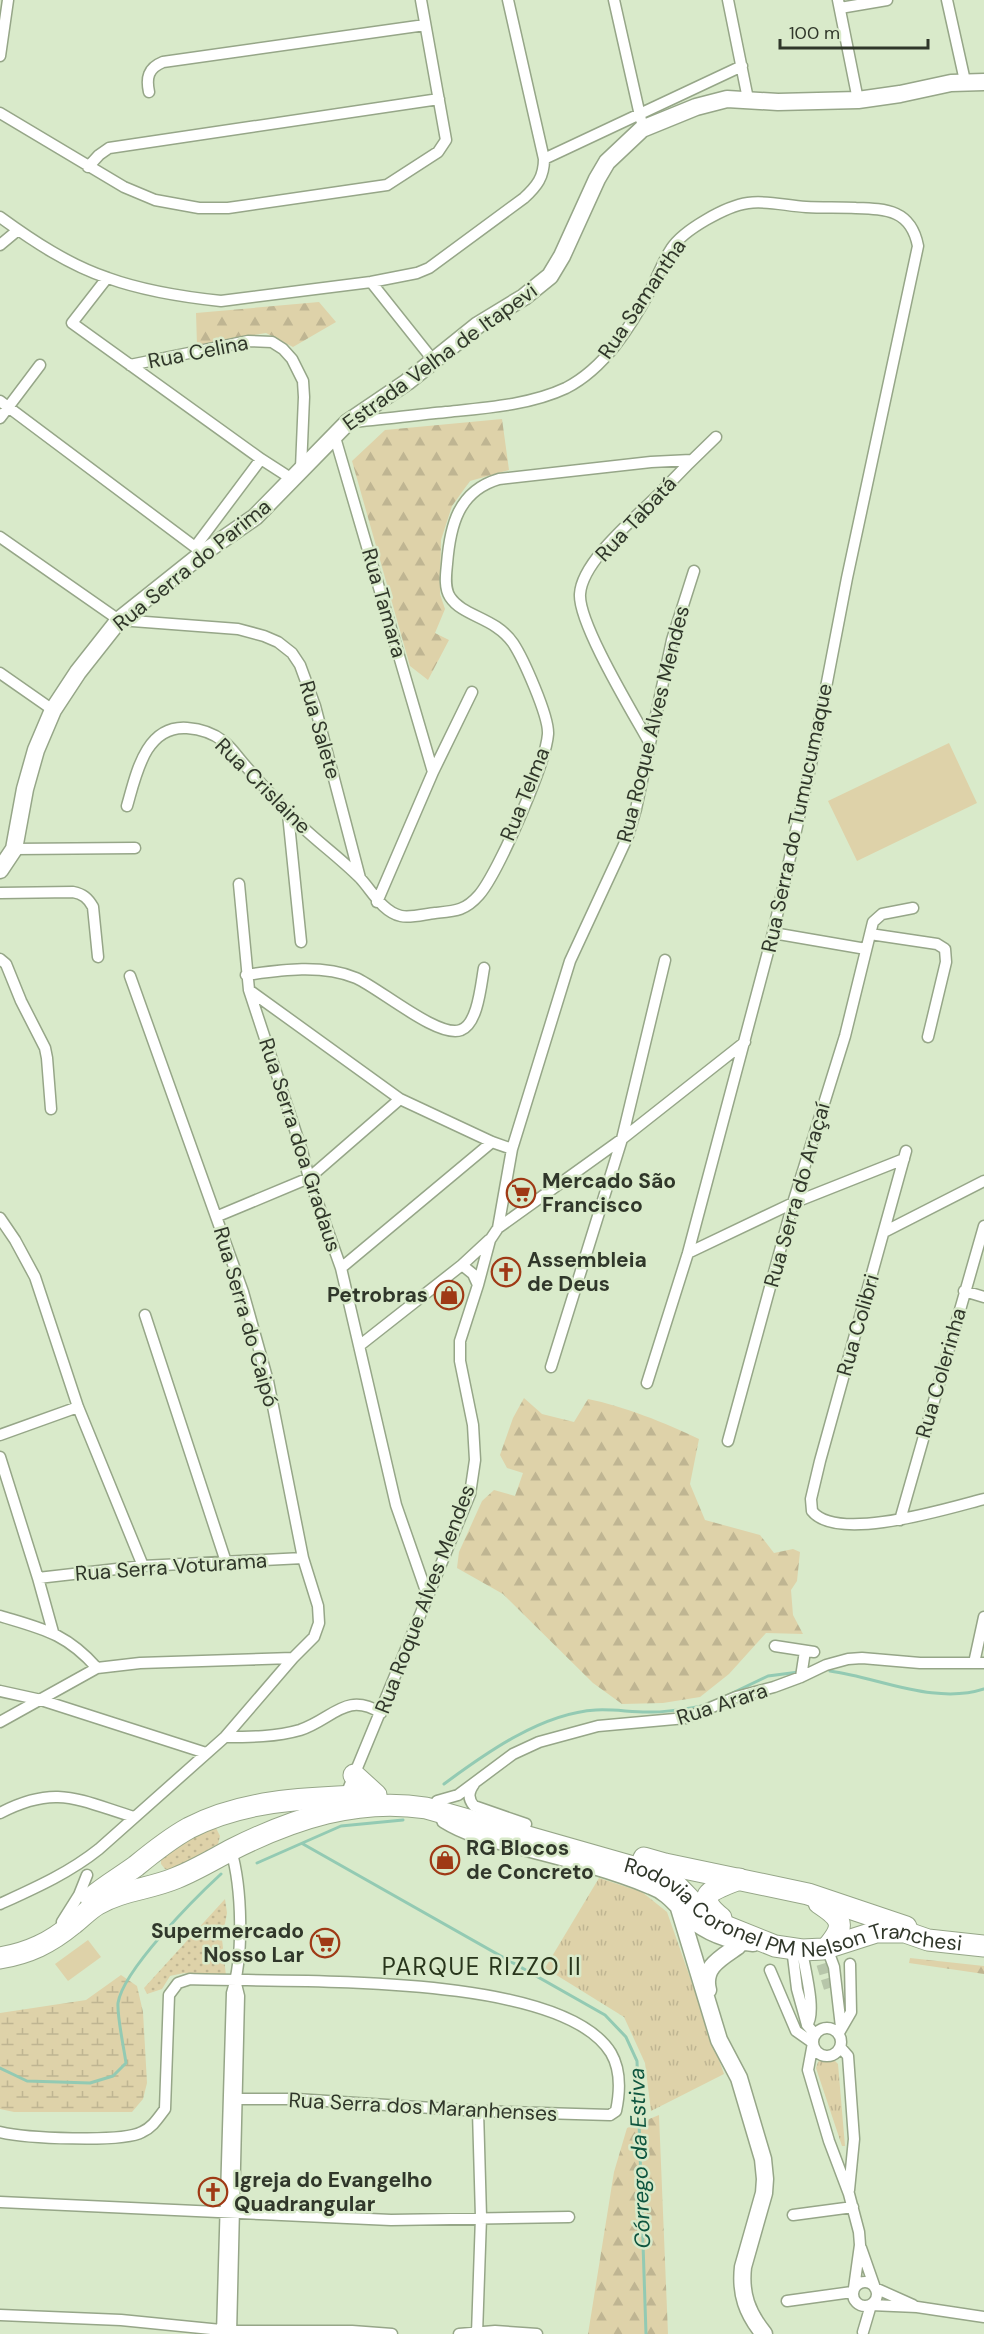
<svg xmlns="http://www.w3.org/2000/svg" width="984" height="2334" font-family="'DM Sans',sans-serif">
  <defs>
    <pattern id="grass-tufts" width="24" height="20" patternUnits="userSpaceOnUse" patternTransform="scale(1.5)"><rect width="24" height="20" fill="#ded2a9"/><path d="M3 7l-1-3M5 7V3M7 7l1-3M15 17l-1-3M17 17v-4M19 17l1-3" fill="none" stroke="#bfb592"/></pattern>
    <pattern id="forest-firs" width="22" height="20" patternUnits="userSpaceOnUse" patternTransform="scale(1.5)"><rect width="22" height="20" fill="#ded2a9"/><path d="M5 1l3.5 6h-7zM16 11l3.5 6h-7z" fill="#bfb592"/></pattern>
    <pattern id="wetland-marsh" width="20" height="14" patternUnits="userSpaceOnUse" patternTransform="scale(1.5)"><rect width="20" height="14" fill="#ded2a9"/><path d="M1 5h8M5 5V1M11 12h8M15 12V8" fill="none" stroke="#bfb592"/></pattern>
    <pattern id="park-dots" width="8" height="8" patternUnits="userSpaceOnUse" patternTransform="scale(1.5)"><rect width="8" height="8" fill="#ded2a9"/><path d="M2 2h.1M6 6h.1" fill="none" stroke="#bfb592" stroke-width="1.8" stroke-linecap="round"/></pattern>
  </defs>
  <rect width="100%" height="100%" fill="#d9eaca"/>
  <path fill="url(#grass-tufts)" d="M599 1878 642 1892 667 1912 724 2074 651 2111 645 2063 624 2017 545 1968Z
    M823 2058 834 2060 838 2064 845 2146H842L816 2068 818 2062Z"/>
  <path fill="url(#forest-firs)" d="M319 302 336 322 293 347 266 333 197 345 196 313Z
    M502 419 509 470 470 481 452 506 441 540 440 594 445 609 435 633 449 640 428 680 410 666 352 461 385 430Z
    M524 1398 542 1414 574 1422 588 1399C623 1406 666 1423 699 1439L690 1484 705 1520 760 1535 774 1553 793 1549 800 1552 797 1581 791 1590 793 1615 803 1634 766 1633 729 1674 700 1697 663 1703 622 1704 593 1683 503 1594 457 1568 459 1552 482 1501 494 1490 515 1496 523 1473 507 1468 500 1455 513 1418Z
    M910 1958 984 1966V1974L909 1963Z
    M659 2115 668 2334H588L614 2172 627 2128Z"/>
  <path fill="url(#wetland-marsh)" d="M121 1975 137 1986 143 2012 147 2083 143 2099 132 2112H14L0 2109V2013L86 2000Z"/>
  <path fill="url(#park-dots)" d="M209 1826 216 1828 220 1836 218 1844 172 1871 165 1869 161 1864V1857Z
    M225 1899 227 1913 222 1939 226 1976 184 1973 170 1976 162 1989 147 1994 144 1988Z"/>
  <path fill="#ded2a9" d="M949 743 977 803 857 861 828 801Z
    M88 1940 101 1957 68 1981 55 1964Z"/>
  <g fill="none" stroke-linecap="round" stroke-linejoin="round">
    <path stroke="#93cab3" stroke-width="3" d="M830 1671C880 1678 935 1705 984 1689
      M722 1698 768 1676 799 1672
      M444 1784C486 1753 542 1713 596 1710 613 1709 630 1712 647 1712 665 1713 684 1709 702 1706
      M303 1844 605 2015 626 2037 637 2061 646 2334
      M257 1863 341 1826 403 1820
      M0 2068 27 2081 90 2083 113 2076 126 2063C124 2048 117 2017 118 2003 123 1970 195 1898 221 1874"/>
    <path stroke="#b7c6aa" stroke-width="10" stroke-dasharray="10 5" stroke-linecap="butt" d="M817 1950 829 1989"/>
    <g stroke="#96a688" stroke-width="13">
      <path id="street" d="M614 0 641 120
        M728 0 748 99
        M838 0 858 100
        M947 0 965 81
        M840 8 887 0
        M0 56 8 0
        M149 92C146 78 148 68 163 62L425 25
        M0 113 124 187 155 200 199 208H228L387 185 438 152 446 140 421 0
        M544 159 742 66
        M88 167 99 155 109 148 439 99
        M0 217C33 241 69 265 108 278 144 291 183 297 221 301L371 282 417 273 429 268 524 198C537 186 544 177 544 159L508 0
        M0 245 18 230
        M107 278 72 323 261 459 292 479
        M371 282 433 360
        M130 365 248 341 272 342 283 349 292 359 303 381 304 397 301 468
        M0 401 203 553
        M0 418 40 365
        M351 422C383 419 415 415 446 412 485 408 530 405 566 388 605 368 631 326 651 289 658 276 663 261 671 249 683 230 726 206 748 203 767 200 787 206 806 207 823 208 840 207 856 208 887 209 911 210 918 246L847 578 813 755 773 933 688 1253 647 1383
        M334 434 433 772
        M0 537 119 620 238 629 264 636 278 642 292 653 300 665 315 706 360 878
        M195 547 261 459
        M0 673 53 710
        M649 742C633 713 578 623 580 594 582 560 639 515 661 492 679 473 697 455 716 437
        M127 806C136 775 145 725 187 728 200 729 213 733 223 741 231 747 237 756 243 763 257 779 271 795 286 811 308 835 336 854 359 877 371 889 382 912 401 916 411 918 425 914 435 913 455 911 465 911 479 895 498 873 546 763 548 734 549 716 523 658 513 643 495 617 463 617 450 597 444 588 446 574 447 564 450 526 458 491 499 479L651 462 691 460
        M288 814 301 942
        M14 849 135 848
        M239 884 249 990 302 1151 309 1178 341 1268 396 1505 427 1594
        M0 893 73 892C83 894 88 898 93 907L98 957
        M377 902 433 772 472 692
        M773 933 866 949
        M870 934 937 944 945 949 946 962 928 1037
        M0 959 6 964 21 1001 45 1048 47 1058 51 1109
        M246 975C281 970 322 964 356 978 379 988 439 1039 461 1030 478 1024 481 984 484 968
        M249 990 400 1099 492 1142 512 1149
        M906 1151 820 1461 811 1499 812 1511C837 1543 949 1508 984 1499
        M218 1216 309 1178 400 1099
        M0 1218 15 1240 35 1277 78 1407 143 1566
        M498 1228 622 1139 745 1042
        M884 1232 984 1181
        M688 1253 793 1203 904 1159
        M462 1265 473 1274 478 1285
        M341 1268 492 1142
        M964 1291 984 1297
        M145 1315 226 1562
        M359 1346 462 1265 489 1240
        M551 1367 622 1139 665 960
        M0 1435 78 1407
        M728 1441 793 1203 845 1036 873 922 882 914 913 908
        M0 1457 38 1578 53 1632
        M900 1520 984 1226
        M38 1578 143 1566 303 1558
        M0 1616C43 1629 66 1633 97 1668
        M775 1646 814 1652
        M974 1663 984 1617
        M801 1677 805 1651
        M0 1691 41 1700 206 1753
        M0 1722 97 1668 140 1663 293 1658
        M225 1737C250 1737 276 1737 300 1730 333 1719 346 1691 381 1713
        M474 1784C469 1791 467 1798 474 1806L526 1824
        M345 1797 470 1494 475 1460 473 1425 460 1361V1341L478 1285 490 1240 498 1228 512 1149 570 961 628 836 636 809 672 640 694 571
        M437 1801 458 1795 513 1754 539 1742 598 1726 686 1718 736 1697 774 1687 801 1677 826 1665 848 1659 862 1658 920 1663H984
        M0 1813C56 1784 78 1800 134 1817
        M0 1904C35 1888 69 1873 99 1849L225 1737 293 1658 314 1637 319 1623 318 1606 303 1558 268 1381 243 1292 130 976
        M62 1922 79 1895 87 1875
        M792 1948 797 1989 807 2025
        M827 1948 834 1967 841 2027 840 2031
        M802 1950C804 1967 817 2012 807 2025L815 2034
        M770 1970 796 2031 813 2043 808 2070 829 2141 849 2194 859 2232 860 2245 854 2288
        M813 2042a14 14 0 1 1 28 0a14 14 0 1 1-28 0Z
        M840 2031 851 2012 850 1964
        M841 2048 848 2056 854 2139 849 2190
        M0 2132C24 2138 122 2143 142 2132 153 2127 158 2118 165 2109L169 1995 178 1983 190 1979C282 1983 560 1970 611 2053 621 2070 620 2092 616 2111L610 2115 478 2111 296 2099H238
        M0 2202 391 2220 569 2217
        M793 2215 853 2207
        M861 2248 875 2288 913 2305
        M853 2294a12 12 0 1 1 24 0a12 12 0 1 1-24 0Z
        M787 2301 852 2292
        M0 2315 121 2320 231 2331H352L392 2334
        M863 2332 871 2305 917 2307 984 2317
        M222 2334 232 1993C244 1955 242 1888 231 1850
        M231 2334 239 1996 236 1984
        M459 2334 495 2331 537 2334
        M477 2334 481 2217 478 2111"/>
    </g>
    <g stroke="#96a688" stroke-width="19">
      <path id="secondary" d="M0 870 14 849 25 789 36 750 53 710 78 672 119 620 203 553 255 517 348 422 407 382 478 325 524 297 550 276 562 256 597 179 607 162 642 129 696 107 727 99 778 102 858 100 900 94 951 83 984 82
        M445 1820C469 1835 496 1840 523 1847 566 1858 610 1869 651 1886 668 1892 677 1906 690 1918 707 1933 730 1941 753 1943
        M678 1905 719 2040 739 2078 763 2159 765 2179 764 2193 743 2267C740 2294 747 2313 764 2334
        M708 1990C702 1967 721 1958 738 1946"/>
    </g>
    <g stroke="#96a688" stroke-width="23">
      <g id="highway">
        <path d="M354 1775 376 1795"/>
        <path d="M644 1858 665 1864 808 1894 906 1927"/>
        <path d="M91 1898C105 1886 121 1877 136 1866 153 1852 169 1839 189 1828 241 1801 302 1798 360 1796"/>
        <path d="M819 1903C843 1919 846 1925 827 1948"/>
        <path d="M721 1918C691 1894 715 1889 739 1879"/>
        <path id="s1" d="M0 1958C29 1953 50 1943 73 1924 81 1918 89 1909 98 1904 122 1890 150 1889 176 1878 196 1870 214 1859 233 1849 293 1819 358 1797 426 1808L651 1872 678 1887 705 1915 720 1924 775 1946 802 1950 823 1949 876 1932H905L928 1940 984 1946"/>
      </g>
    </g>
    <use href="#street" stroke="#fff" stroke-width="10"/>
    <use href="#secondary" stroke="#fff" stroke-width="16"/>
    <use href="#highway" stroke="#fff" stroke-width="21"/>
  </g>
  <defs>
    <g id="supermarket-ring" transform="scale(1.5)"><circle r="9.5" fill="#d9eaca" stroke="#9f3915" stroke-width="1.5"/><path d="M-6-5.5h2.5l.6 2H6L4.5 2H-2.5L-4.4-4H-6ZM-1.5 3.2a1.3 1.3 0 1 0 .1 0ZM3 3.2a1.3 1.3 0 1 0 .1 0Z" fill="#9f3915"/></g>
    <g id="church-ring" transform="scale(1.5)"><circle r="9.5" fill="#d9eaca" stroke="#9f3915" stroke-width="1.5"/><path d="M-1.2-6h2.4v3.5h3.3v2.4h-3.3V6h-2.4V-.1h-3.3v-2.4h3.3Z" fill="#9f3915"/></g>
    <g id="shop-ring" transform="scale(1.5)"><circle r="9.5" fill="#d9eaca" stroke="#9f3915" stroke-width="1.5"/><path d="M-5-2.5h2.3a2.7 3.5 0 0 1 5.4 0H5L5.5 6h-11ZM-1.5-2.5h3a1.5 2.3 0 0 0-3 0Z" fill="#9f3915"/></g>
  </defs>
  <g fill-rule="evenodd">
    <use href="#supermarket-ring" x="521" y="1193"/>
    <use href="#church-ring" x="506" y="1272"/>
    <use href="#shop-ring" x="449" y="1295"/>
    <use href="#shop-ring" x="445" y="1860"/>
    <use href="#supermarket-ring" x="325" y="1943"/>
    <use href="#church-ring" x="213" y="2192"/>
  </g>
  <g text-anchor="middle" stroke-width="5" stroke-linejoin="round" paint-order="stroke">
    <g font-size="21" fill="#30372a" stroke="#d9eaca">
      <text transform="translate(642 299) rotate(-56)" y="7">Rua Samantha</text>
      <text transform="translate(198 352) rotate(-11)" y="7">Rua Celina</text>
      <text transform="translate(440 357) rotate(-36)" y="7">Estrada Velha de Itapevi</text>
      <text transform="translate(636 519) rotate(-47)" y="7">Rua Tabatá</text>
      <text transform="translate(192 565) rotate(-39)" y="7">Rua Serra do Parima</text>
      <text transform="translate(384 603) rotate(74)" y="7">Rua Tamara</text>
      <text transform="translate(653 724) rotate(-76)" y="7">Rua Roque Alves Mendes</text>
      <text transform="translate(320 730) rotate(74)" y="7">Rua Salete</text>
      <text transform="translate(263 786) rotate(45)" y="7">Rua Crislaine</text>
      <text transform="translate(525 794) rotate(-68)" y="7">Rua Telma</text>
      <text transform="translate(797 818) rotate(-78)" y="7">Rua Serra do Tumucumaque</text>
      <text transform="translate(300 1145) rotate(72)" y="7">Rua Serra doa Gradaus</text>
      <text transform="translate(797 1195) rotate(-74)" y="7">Rua Serra do Araçaí</text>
      <text transform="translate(246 1317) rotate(74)" y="7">Rua Serra do Caipó</text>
      <text transform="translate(858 1325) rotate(-74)" y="7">Rua Colibri</text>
      <text transform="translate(941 1373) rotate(-74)" y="7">Rua Colerinha</text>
      <text transform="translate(171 1567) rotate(-4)" y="7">Rua Serra Voturama</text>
      <text transform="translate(425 1599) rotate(-69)" y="7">Rua Roque Alves Mendes</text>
      <text transform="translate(722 1704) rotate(-18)" y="7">Rua Arara</text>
      <text dy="7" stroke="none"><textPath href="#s1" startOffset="850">Rodovia Coronel PM Nelson Tranchesi</textPath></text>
      <text transform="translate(423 2107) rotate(3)" y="7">Rua Serra dos Maranhenses</text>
    </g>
    <g font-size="21" font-weight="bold" fill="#30372a" stroke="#d9eaca" text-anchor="start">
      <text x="542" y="1188">Mercado São<tspan x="542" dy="24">Francisco</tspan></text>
      <text x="527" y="1267">Assembleia<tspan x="527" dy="24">de Deus</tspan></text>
      <text x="428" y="1302" text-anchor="end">Petrobras</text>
      <text x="466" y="1855">RG Blocos<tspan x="466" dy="24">de Concreto</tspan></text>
      <text x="304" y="1938" text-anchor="end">Supermercado<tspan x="304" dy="24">Nosso Lar</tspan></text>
      <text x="234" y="2187">Igreja do Evangelho<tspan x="234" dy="24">Quadrangular</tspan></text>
    </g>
    <g font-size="22" font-style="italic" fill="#0e553f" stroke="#d9eaca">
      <text transform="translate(639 2158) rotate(-92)" y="8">Córrego da Estiva</text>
    </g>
    <g font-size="24" letter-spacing="1.5" fill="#28351b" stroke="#d9eaca">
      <text x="482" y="1975">PARQUE RIZZO II</text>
    </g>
  </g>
  <path d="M780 39v9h148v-9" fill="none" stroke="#30372a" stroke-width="3"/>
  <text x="789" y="39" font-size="18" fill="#30372a" stroke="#d9eaca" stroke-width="4.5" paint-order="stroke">100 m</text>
</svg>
